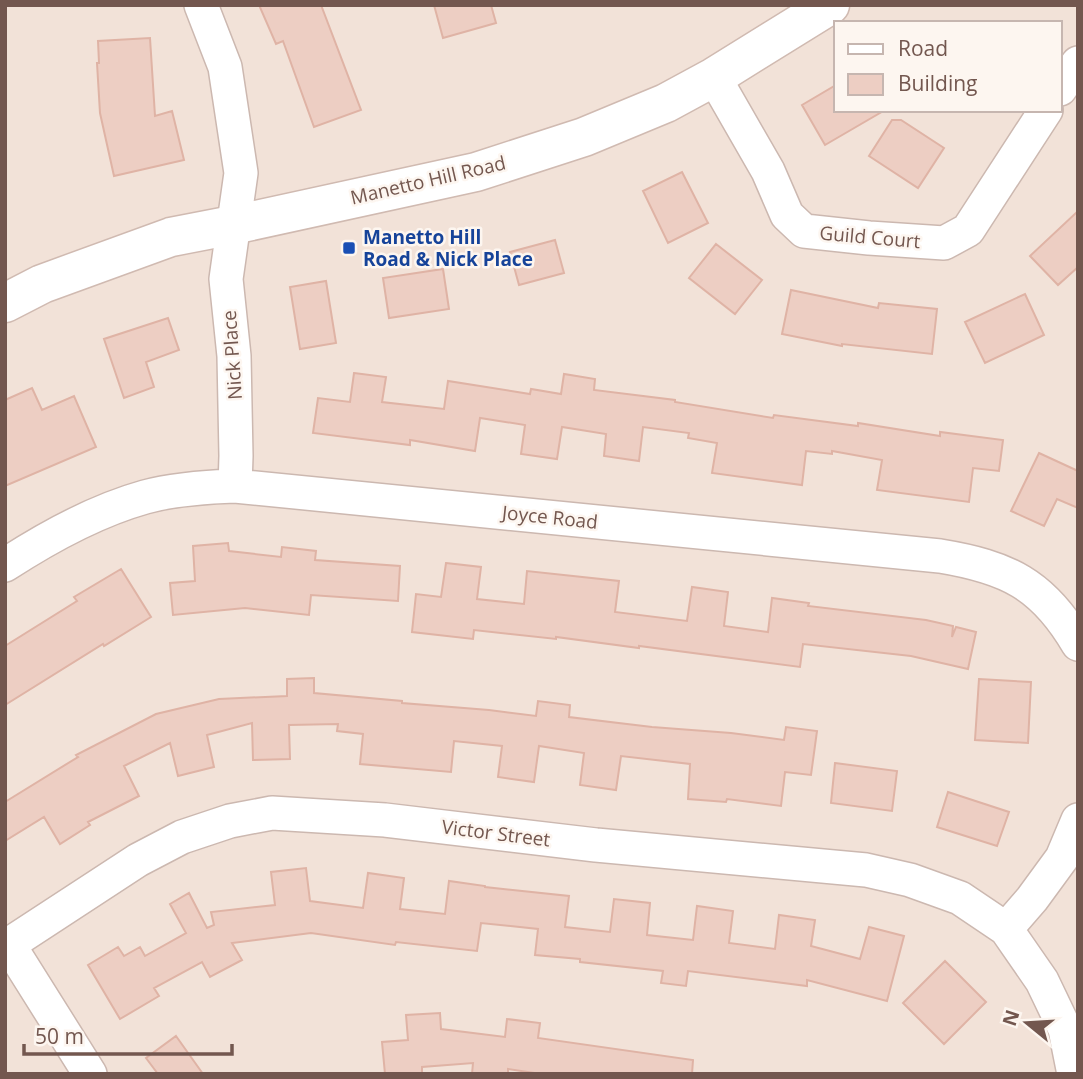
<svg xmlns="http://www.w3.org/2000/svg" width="1083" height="1079" font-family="'Open Sans',sans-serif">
  <rect width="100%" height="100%" fill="#fbf1e9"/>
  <path fill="#f2e2d8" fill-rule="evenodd" d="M5 5H1078V1074H5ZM836 23H1060V110H836Z"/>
  <path fill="#edcec3" stroke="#dfb3a5" stroke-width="2" d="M259 5H321L361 110 314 127 283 41 276 44Z
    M434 5H491L496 23 443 38Z
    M150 38 155 116 172 111 184 160 114 176 100 113 97 63H99L98 41Z
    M836 85V110H885L825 145 802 105Z
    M892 120H901L944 148 918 188 869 156Z
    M682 172 708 223 668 243 643 191Z
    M1078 211V267L1058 285 1030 256Z
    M555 240 564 273 519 285 510 252Z
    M716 244 762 280 735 314 689 278Z
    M443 269 449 309 389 318 383 278Z
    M326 281 336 343 300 349 290 287Z
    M791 290 878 308 879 303 937 309 932 354 842 344V346L782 334Z
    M1025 294 1044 335 985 363 965 322Z
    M168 318 179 350 146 362 154 387 124 398 104 339Z
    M354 373 386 377 382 402 444 409 448 381 530 394 531 389 561 394 564 374 595 379 594 390 675 400V402L773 418 774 415 858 426V423L940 436V432L1003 440 999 471 973 468 969 502 877 490 882 460 832 451V454L806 451 802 485 712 473 717 443 688 438 689 433 643 427 639 461 604 456 606 434 562 427 557 459 521 454 525 425 480 418 475 451 410 440V445L313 433 318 398 350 402Z
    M32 388 42 410 74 396 96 447 5 486V400Z
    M1039 453 1078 471V508L1057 499 1044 526 1011 511Z
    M228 543 229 551 281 557 282 547 316 551 315 560 400 566 398 601 311 595 309 615 245 608 173 615 170 583 195 581 193 546Z
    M446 563 481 567 477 599 524 604 527 571 619 581 615 612 687 621 692 587 728 592 724 626 768 632 772 598 809 603 808 606 926 620 953 626 952 637 956 627 976 632 968 669 911 656 803 644 800 667 639 646V648L556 637V639L474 630 473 639 412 632 416 594 441 597Z
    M121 569 151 617 104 646 103 644 5 705V646L77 601 74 597Z
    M314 678V693L402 701V703L489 710 536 716 538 701 570 705 569 717 652 727 731 733 784 740 786 727 817 731 811 775 785 772 781 806 727 799 726 802 688 799 690 764 621 756 616 790 580 785 584 753 539 746 534 782 498 777 502 746 454 741 451 772 360 764 363 734 337 731 338 724 289 725 290 759 253 760 252 723 207 735 214 767 178 776 170 743 124 766 139 796 88 822 90 825 60 844 44 817 5 841V802L78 757 76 755 156 714 219 699 287 696V679Z
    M979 679 1031 682 1028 743 975 740Z
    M835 763 897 771 892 811 831 803Z
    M948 792 1009 812 997 846 937 827Z
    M306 868 310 901 363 908 368 873 404 878 400 909 445 914 449 881 485 886V887L569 896 565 927 610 932 614 899 650 903 647 935 693 940 697 906 733 911 729 943 775 949 779 915 815 920 811 946 860 959 869 927 904 936 887 1001 807 980V986L688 971 686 986 661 983 663 971 580 962V959L535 955 538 929 481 923 477 951 396 942 395 945 311 933 232 943 242 960 210 977 202 962 154 988 159 996 120 1019 88 965 118 947 124 956 140 947 145 956 186 933 170 904 189 893 207 928 214 925 211 912 275 905 271 872Z
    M945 961 986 1002 944 1044 903 1003Z
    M440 1013 441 1029 505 1037 507 1019 540 1023 538 1038 693 1060 692 1074H541L508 1069V1074H472L473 1063 422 1067V1074H385L382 1042 408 1040 406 1015Z
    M176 1036 203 1074H158L146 1058Z"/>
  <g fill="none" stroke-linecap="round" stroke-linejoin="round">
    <g stroke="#ccb8b0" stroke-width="36">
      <path id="minor" d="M201 5 225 67 241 173 226 279 234 356 236 456 235 486
        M714 77 768 171 787 215 804 231 869 238 944 243 968 230 1046 110
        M1060 89 1078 63
        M5 565C48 537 95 511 145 497 174 489 205 487 235 486L940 556C1007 567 1043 584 1078 644
        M1006 929 1032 899 1062 858 1078 820
        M9 945 90 1074
        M5 947 138 860 182 837 230 821 272 813 385 820 596 845 866 870 910 880 960 898 1006 929 1042 981 1065 1029 1074 1074"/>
    </g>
    <g stroke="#d0bab1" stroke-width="41">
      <path id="secondary" d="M5 303 42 284 171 237 233 225 476 172 584 137 666 103 714 77 830 5"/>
    </g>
    <use href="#minor" stroke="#fff" stroke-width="33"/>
    <use href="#secondary" stroke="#fff" stroke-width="38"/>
  </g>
  <rect fill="#1a4fb4" stroke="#fdf6f0" stroke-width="2.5" x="342" y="241" width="14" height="14" rx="3.5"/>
  <g text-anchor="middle" stroke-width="5" stroke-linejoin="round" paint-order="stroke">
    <g font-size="19" fill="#73574f" stroke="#fdf6f0">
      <text transform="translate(428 180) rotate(-13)" y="7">Manetto Hill Road</text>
      <text transform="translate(870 237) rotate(5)" y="7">Guild Court</text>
      <text transform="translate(232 355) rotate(-94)" y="7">Nick Place</text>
      <text transform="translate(550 517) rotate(6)" y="7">Joyce Road</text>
      <text transform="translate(496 833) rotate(7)" y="7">Victor Street</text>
    </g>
    <g font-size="19" font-weight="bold" fill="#164399" stroke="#fdf6f0" text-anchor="start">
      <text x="363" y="244">Manetto Hill<tspan x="363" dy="22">Road &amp; Nick Place</tspan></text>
    </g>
  </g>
  <rect width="1083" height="1079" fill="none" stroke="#73574f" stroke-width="14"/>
  <rect x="834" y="21" width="228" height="91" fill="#fdf6f0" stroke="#c6b6b0" stroke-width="2"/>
  <rect x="848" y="44" width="35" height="10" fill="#ffffff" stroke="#c6b6b0" stroke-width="2"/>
  <text x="898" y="56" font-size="21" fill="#73574f">Road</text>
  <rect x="848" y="74" width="35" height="21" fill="#edcec3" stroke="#c6b6b0" stroke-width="2"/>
  <text x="898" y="91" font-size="21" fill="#73574f">Building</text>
  <g transform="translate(1027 1023) rotate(288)" stroke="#fdf6f0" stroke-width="5" paint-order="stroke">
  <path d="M0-5L12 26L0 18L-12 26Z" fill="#73574f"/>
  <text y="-10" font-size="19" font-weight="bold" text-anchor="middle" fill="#73574f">N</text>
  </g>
  <path d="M24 1044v10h208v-10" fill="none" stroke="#73574f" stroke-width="3.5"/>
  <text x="35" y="1044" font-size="21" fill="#73574f" stroke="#fdf6f0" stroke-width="5" paint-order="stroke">50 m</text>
</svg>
